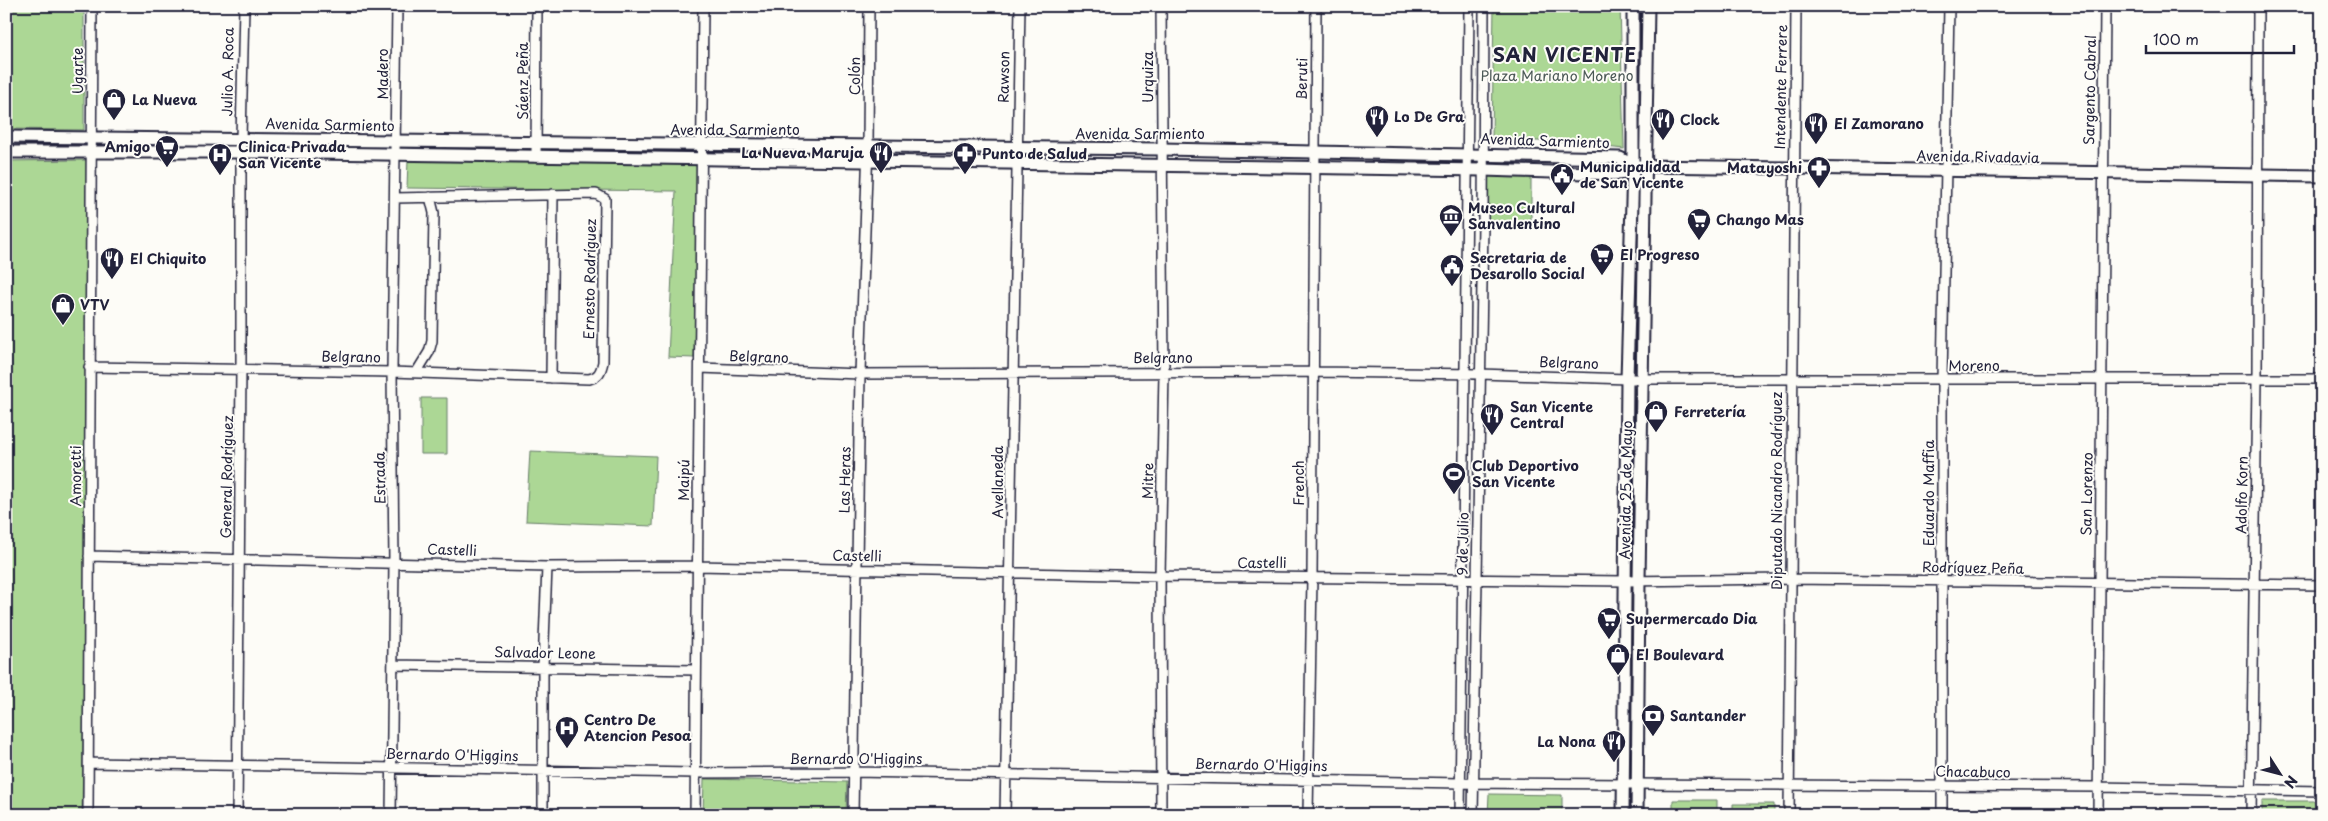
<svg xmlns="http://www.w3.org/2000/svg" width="2328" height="821" font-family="'Playpen Sans',sans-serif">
  <rect width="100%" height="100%" fill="#fdfcf7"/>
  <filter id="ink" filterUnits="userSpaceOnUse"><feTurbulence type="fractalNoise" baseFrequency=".02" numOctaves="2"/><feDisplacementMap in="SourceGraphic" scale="10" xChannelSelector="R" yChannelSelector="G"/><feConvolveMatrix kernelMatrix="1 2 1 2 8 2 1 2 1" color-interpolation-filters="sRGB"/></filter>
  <g filter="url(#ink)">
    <path fill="#acd795" stroke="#677c68" d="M6 6H84V130L6 129Z
      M1494 6H1620L1624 149 1560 142 1492 139Z
      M1638 6H1643L1640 137 1636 136Z
      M87 160 89 367 82 815H6V161Z
      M408 160 698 164 694 358 668 357 676 191 407 188Z
      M1487 176H1531V222H1487Z
      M1636 184H1641L1638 358H1633Z
      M1632 389H1637L1633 559H1629Z
      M421 398H447V454H421Z
      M530 451 656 456 653 526 526 521Z
      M704 779 847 782 846 815H703Z
      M1489 794 1562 795V815H1488Z
      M1673 800H1717V815H1673Z
      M2262 801H2322V815H2262Z
      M1733 804H1774V815H1733Z"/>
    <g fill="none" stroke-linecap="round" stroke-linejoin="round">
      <g stroke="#22223b" stroke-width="12">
        <path id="minor" d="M536 157 537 6
          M89 367 392 372 589 379C599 377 601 371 603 362L605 199 596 194 395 198
          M700 368 860 374 1314 372 1480 374 1627 379H2322
          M416 373 429 352 432 341 434 213 430 197
          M551 378 553 194
          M89 556 547 567 697 566 1160 576 1624 581 1790 579 2322 585
          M393 665 696 670
          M89 763 695 773 854 772 1460 783 2097 787 2322 791
          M88 815 92 6
          M237 815 241 369V139L244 6
          M391 815 394 562 392 372 397 6
          M543 815V666L547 567
          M695 815 703 6
          M853 815 860 374 868 146 869 6
          M1005 815 1020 6
          M1161 815 1160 576 1164 372 1161 6
          M1308 815 1312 577 1316 6
          M1460 815 1469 6
          M1473 815 1483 224 1484 6
          M1789 815 1796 6
          M1942 815V380L1949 6
          M2098 815 2105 6
          M2251 815 2257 379 2258 6"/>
      </g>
      <g stroke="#22223b" stroke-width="15">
        <path id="secondary" d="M6 137 1162 149 1620 158 1633 166
          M6 152H241L1483 170 1619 174 1633 166H1646L2322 176
          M1623 815 1627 379 1633 166V6
          M1637 815 1639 580 1648 6"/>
      </g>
      <use href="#minor" stroke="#fdfcf7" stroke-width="9"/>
      <use href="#secondary" stroke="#fdfcf7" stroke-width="11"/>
    </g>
  </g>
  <defs>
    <g id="shop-pin" transform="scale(1.25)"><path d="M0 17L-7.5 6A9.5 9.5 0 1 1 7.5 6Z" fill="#22223b" stroke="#fdfcf7"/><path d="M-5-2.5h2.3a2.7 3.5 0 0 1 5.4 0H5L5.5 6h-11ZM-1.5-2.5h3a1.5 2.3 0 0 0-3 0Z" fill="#fff"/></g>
    <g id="restaurant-pin" transform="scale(1.25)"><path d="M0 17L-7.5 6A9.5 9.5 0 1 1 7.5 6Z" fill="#22223b" stroke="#fdfcf7"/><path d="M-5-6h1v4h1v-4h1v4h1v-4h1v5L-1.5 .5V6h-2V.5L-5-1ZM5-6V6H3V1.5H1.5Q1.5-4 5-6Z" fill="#fff"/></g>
    <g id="supermarket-pin" transform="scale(1.25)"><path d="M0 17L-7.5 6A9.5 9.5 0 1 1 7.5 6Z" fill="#22223b" stroke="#fdfcf7"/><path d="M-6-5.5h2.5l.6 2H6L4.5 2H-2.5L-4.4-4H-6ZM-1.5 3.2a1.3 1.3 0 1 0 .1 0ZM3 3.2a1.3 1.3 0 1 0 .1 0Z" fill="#fff"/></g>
    <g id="pharmacy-pin" transform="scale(1.25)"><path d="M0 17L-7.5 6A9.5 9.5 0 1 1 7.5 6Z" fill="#22223b" stroke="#fdfcf7"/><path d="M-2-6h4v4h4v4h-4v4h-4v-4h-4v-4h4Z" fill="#fff"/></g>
    <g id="hospital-pin" transform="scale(1.25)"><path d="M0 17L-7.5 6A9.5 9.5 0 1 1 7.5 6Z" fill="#22223b" stroke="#fdfcf7"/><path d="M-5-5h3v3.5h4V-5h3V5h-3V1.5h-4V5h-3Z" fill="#fff"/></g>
    <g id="civic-pin" transform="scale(1.25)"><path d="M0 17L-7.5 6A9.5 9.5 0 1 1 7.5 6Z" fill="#22223b" stroke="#fdfcf7"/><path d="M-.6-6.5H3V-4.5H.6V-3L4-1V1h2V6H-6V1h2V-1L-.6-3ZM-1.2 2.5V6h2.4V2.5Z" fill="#fff"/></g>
    <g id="museum-pin" transform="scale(1.25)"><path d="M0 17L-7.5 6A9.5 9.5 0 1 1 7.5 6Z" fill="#22223b" stroke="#fdfcf7"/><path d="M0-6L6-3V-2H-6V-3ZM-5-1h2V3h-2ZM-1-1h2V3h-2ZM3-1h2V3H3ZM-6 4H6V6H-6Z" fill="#fff"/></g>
    <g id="stadium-pin" transform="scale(1.25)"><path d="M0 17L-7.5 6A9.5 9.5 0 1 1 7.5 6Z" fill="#22223b" stroke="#fdfcf7"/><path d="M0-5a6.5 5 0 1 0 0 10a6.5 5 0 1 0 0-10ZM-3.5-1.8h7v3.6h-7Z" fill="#fff"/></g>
    <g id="bank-pin" transform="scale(1.25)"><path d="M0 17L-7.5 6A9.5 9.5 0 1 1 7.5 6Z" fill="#22223b" stroke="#fdfcf7"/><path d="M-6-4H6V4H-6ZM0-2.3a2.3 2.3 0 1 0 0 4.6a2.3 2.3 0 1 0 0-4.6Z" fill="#fff"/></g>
  </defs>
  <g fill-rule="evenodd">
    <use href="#shop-pin" x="114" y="100"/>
    <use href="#restaurant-pin" x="1377" y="117"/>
    <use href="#restaurant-pin" x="1663" y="120"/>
    <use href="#restaurant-pin" x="1816" y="124"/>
    <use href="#supermarket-pin" x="167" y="147"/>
    <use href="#restaurant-pin" x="881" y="153"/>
    <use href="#pharmacy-pin" x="965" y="154"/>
    <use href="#hospital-pin" x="220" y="155"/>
    <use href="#pharmacy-pin" x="1819" y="168"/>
    <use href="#civic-pin" x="1562" y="175"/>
    <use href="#museum-pin" x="1451" y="216"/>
    <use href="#supermarket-pin" x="1699" y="220"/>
    <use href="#supermarket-pin" x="1602" y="255"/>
    <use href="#restaurant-pin" x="112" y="259"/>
    <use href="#civic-pin" x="1452" y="266"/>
    <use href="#shop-pin" x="63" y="305"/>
    <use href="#shop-pin" x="1656" y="412"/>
    <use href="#restaurant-pin" x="1492" y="415"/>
    <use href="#stadium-pin" x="1454" y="474"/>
    <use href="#supermarket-pin" x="1609" y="619"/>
    <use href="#shop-pin" x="1618" y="655"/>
    <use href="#bank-pin" x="1653" y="716"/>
    <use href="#hospital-pin" x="567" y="728"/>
    <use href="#restaurant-pin" x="1614" y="742"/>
  </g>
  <g text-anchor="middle" stroke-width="4" stroke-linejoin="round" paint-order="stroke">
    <g font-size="14" fill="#22223b" stroke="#fdfcf7">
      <text transform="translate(78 71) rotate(-90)" y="5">Ugarte</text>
      <text transform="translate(228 72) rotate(-89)" y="5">Julio A. Roca</text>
      <text transform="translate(383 74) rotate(-90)" y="5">Madero</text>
      <text transform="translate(855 76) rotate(-90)" y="5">Colón</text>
      <text transform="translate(1004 77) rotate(-89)" y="5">Rawson</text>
      <text transform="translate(1148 77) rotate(-90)" y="5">Urquiza</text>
      <text transform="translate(1302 79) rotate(-89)" y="5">Beruti</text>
      <text transform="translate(523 81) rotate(-90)" y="5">Sáenz Peña</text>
      <text transform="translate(1781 87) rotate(-89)" y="5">Intendente Ferrere</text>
      <text transform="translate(2090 90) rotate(-89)" y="5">Sargento Cabral</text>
      <text transform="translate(330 125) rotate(1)" y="5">Avenida Sarmiento</text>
      <text x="735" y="135">Avenida Sarmiento</text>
      <text x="1140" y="139">Avenida Sarmiento</text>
      <text transform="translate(1545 141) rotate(2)" y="5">Avenida Sarmiento</text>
      <text transform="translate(1978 157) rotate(1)" y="5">Avenida Rivadavia</text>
      <text transform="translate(590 279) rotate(-89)" y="5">Ernesto Rodríguez</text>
      <text transform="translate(351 357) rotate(1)" y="5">Belgrano</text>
      <text transform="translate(759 357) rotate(2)" y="5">Belgrano</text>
      <text x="1163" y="363">Belgrano</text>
      <text transform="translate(1569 363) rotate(2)" y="5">Belgrano</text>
      <text x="1974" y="371">Moreno</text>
      <text transform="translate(76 476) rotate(-90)" y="5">Amoretti</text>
      <text transform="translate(227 477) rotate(-89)" y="5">General Rodríguez</text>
      <text transform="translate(380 478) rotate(-91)" y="5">Estrada</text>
      <text transform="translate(684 480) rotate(-89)" y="5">Maipú</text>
      <text transform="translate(845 480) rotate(-89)" y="5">Las Heras</text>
      <text transform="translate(1148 481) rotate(-89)" y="5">Mitre</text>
      <text transform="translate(998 482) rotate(-90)" y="5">Avellaneda</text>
      <text transform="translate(1299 483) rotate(-90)" y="5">French</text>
      <text transform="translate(1626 490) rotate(-89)" y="5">Avenida 25 de Mayo</text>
      <text transform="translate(1777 491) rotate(-90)" y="5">Diputado Nicandro Rodríguez</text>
      <text transform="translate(1929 493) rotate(-90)" y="5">Eduardo Maffia</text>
      <text transform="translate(2087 494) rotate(-89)" y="5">San Lorenzo</text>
      <text transform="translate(2242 495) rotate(-89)" y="5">Adolfo Korn</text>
      <text transform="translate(1463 544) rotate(-89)" y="5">9 de Julio</text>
      <text transform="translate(452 550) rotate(2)" y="5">Castelli</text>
      <text transform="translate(857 556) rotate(1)" y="5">Castelli</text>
      <text x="1262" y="568">Castelli</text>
      <text transform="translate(1973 568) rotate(1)" y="5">Rodríguez Peña</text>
      <text transform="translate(545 653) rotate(1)" y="5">Salvador Leone</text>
      <text transform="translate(452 755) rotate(1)" y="5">Bernardo O'Higgins</text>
      <text x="856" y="764">Bernardo O'Higgins</text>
      <text transform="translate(1261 765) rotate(1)" y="5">Bernardo O'Higgins</text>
      <text transform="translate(1973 772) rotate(1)" y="5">Chacabuco</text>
    </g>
    <g font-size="14" fill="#4b5856" stroke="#fdfcf7">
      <text x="1557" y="81">Plaza Mariano Moreno</text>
    </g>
    <g font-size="14" font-weight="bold" fill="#22223b" stroke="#fdfcf7" text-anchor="start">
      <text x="132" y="105">La Nueva</text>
      <text x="1394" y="122">Lo De Gra</text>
      <text x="1680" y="125">Clock</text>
      <text x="1834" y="129">El Zamorano</text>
      <text x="150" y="152" text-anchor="end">Amigo</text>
      <text x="238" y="152">Clinica Privada<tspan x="238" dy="16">San Vicente</tspan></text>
      <text x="864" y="158" text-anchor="end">La Nueva Maruja</text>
      <text x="982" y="159">Punto de Salud</text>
      <text x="1580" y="172">Municipalidad<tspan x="1580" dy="16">de San Vicente</tspan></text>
      <text x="1802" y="173" text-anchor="end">Matayoshi</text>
      <text x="1468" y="213">Museo Cultural<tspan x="1468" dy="16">Sanvalentino</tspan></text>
      <text x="1716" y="225">Chango Mas</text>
      <text x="1620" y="260">El Progreso</text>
      <text x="1470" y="263">Secretaria de<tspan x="1470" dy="16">Desarollo Social</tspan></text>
      <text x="130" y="264">El Chiquito</text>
      <text x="80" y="310">VTV</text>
      <text x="1510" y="412">San Vicente<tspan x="1510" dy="16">Central</tspan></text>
      <text x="1674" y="417">Ferretería</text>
      <text x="1472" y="471">Club Deportivo<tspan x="1472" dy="16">San Vicente</tspan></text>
      <text x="1626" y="624">Supermercado Dia</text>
      <text x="1636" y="660">El Boulevard</text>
      <text x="1670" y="721">Santander</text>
      <text x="584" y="725">Centro De<tspan x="584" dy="16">Atencion Pesoa</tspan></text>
      <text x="1596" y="747" text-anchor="end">La Nona</text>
    </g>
    <g font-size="19" font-weight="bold" letter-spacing="1" fill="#22223b" stroke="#fdfcf7">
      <text x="1565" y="62">SAN VICENTE</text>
    </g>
  </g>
  <rect width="2328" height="821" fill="none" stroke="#fdfcf7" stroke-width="25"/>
  <rect x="12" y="12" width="2303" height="796" fill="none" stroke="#22223b" stroke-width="2" filter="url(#ink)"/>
  <g transform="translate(2280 774) rotate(126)" stroke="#fdfcf7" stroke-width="4" paint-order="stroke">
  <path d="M0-4L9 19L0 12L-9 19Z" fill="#22223b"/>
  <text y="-8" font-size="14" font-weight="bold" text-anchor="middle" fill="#22223b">N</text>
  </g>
  <path d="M2146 45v8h148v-8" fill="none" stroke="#22223b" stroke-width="2.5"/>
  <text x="2153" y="45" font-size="15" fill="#22223b" stroke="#fdfcf7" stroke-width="4" paint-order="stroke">100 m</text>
</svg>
